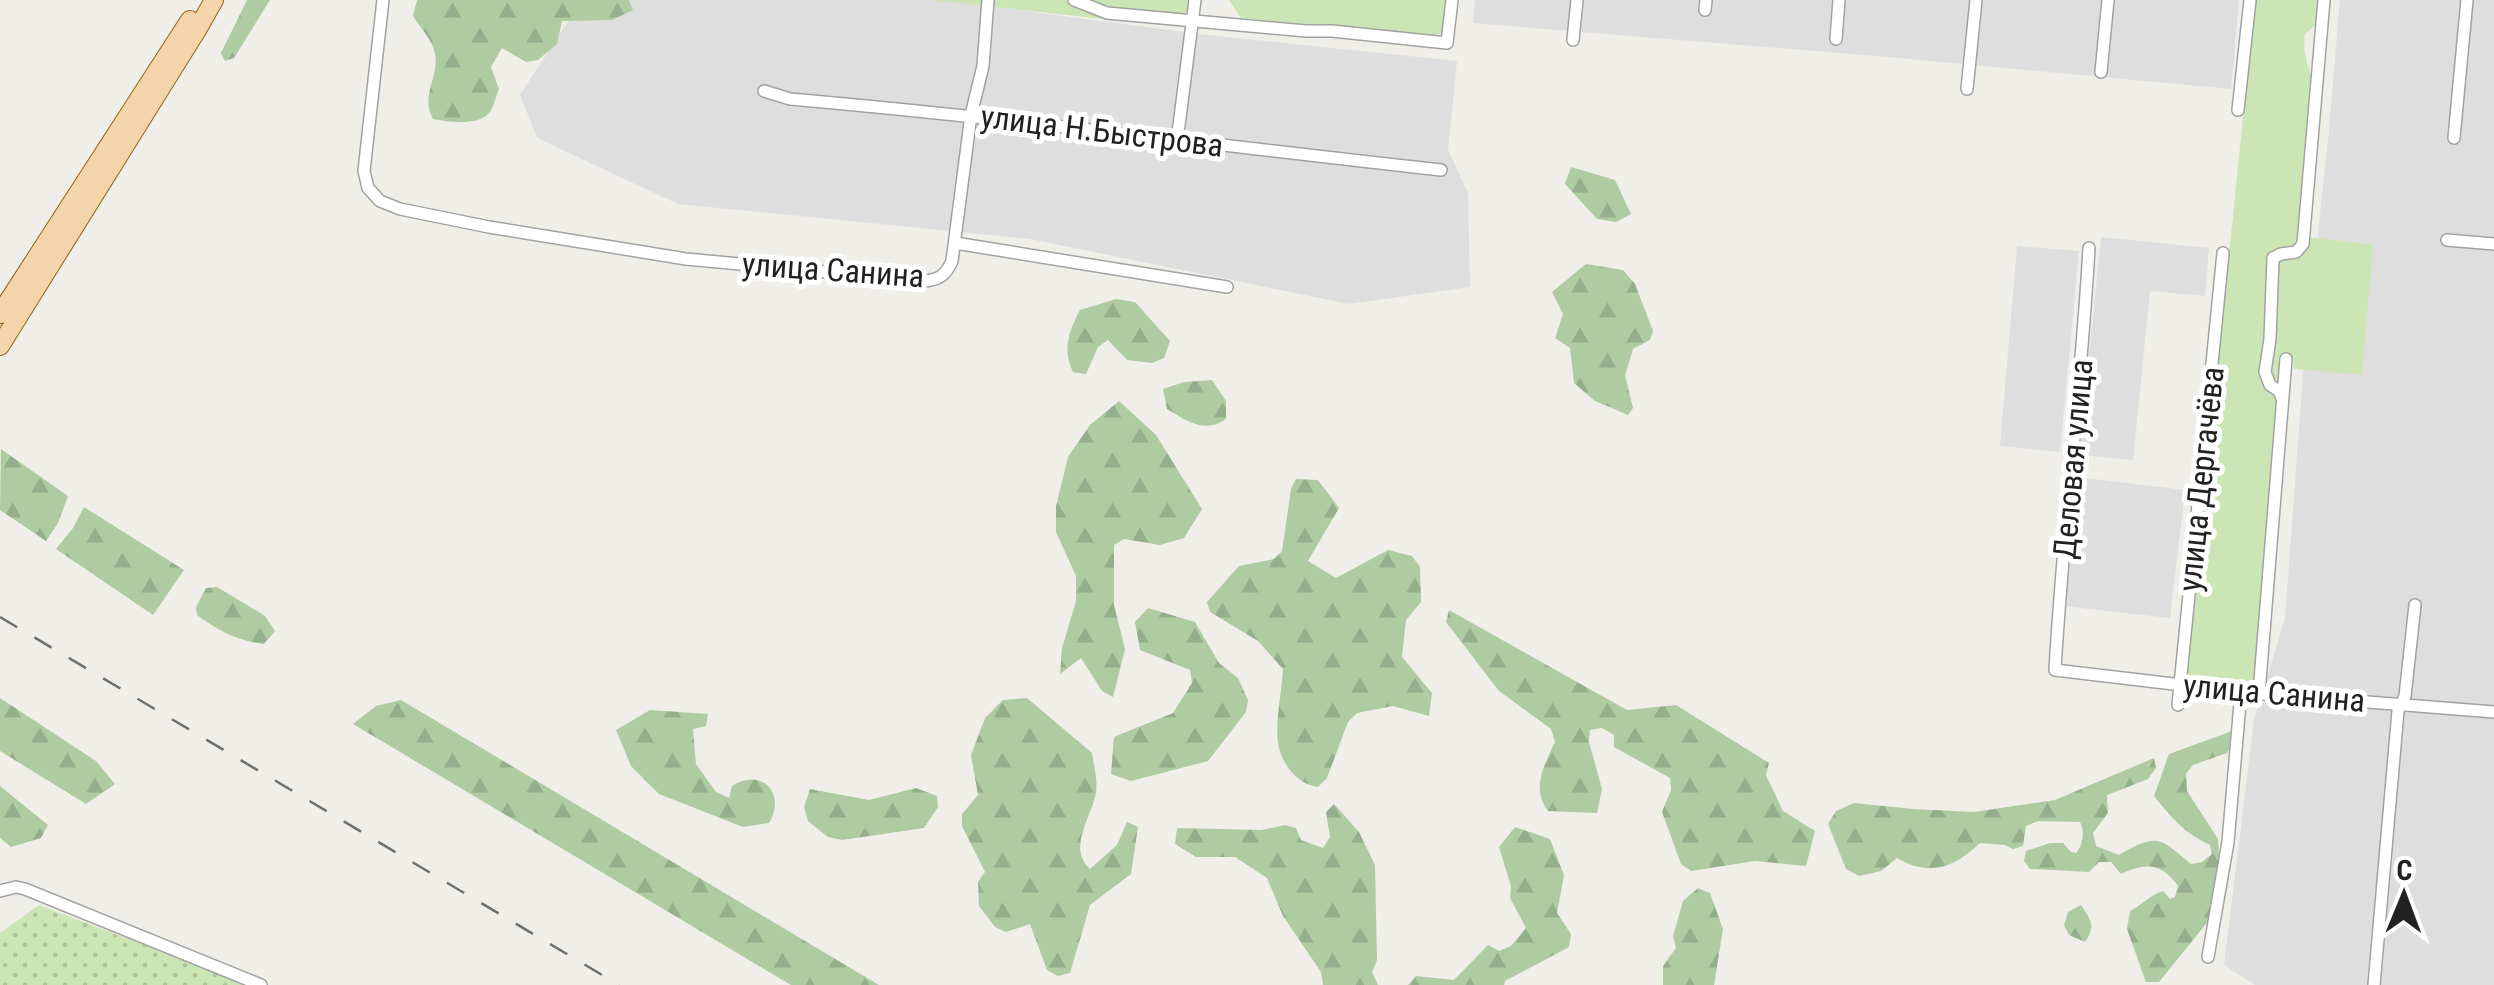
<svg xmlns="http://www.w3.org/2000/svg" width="2494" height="985" font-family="'Roboto Condensed',sans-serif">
  <defs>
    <pattern id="forest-firs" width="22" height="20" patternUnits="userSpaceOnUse" patternTransform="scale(2.5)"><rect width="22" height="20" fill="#aecba2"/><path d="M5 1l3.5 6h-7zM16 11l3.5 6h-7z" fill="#95ae8b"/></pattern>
    <pattern id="garden-dots" width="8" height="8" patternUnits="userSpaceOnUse" patternTransform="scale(2.5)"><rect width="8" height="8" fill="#cce5b5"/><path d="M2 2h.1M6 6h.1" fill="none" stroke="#afc49b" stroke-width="1.8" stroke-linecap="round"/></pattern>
  </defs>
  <rect width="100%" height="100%" fill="#f0eee9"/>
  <path fill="#dfdede" d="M582 0H943L1199 34 1457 61 1448 150 1468 193 1470 287 1349 304 1030 239 678 204 537 138 520 95Z
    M1475 0H2239L2231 89 1887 57 1473 23Z
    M2340 0H2494V985H2255L2224 965 2254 720 2285 618 2303 374 2329 130Z
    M2101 237 2209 248 2205 296 2150 291 2133 460 2079 455Z
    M2017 246 2079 251 2060 452 2000 446Z
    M2077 477 2185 490 2170 618 2063 606Z"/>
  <path fill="#cce5b5" d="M931 0H1190L1187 11 1178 17 1138 14 1112 20Z
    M1229 0H1448L1443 32 1434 37 1241 18Z
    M2255 0H2317L2315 25 2305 34C2302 57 2309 63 2313 85L2299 236 2373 245 2362 375 2294 369 2293 357H2282L2255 687 2197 684 2186 676Z"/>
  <path fill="url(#forest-firs)" d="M247 0H270L234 58 225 61 221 53Z
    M417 0H629L633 10 612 20 562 21 557 44 538 60 526 62 502 48 491 67 499 89C496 96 494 107 489 113 479 126 448 122 433 119 419 94 442 75 434 50 431 39 420 27 413 16Z
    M1571 167 1615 180 1631 214 1616 222 1597 219 1565 184Z
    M1586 264 1623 270 1635 284 1653 331 1650 340 1633 349 1625 375 1633 408 1628 415 1595 401 1574 383 1570 348 1555 338 1563 314 1552 292Z
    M1116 299 1135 302 1170 341 1164 358 1152 363 1127 360 1108 340 1098 347 1086 374 1073 372C1062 350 1069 331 1080 310Z
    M1212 380 1226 401V419C1204 434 1187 421 1167 409L1163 389 1184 382Z
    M1119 401 1156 435 1202 509 1184 538 1160 545 1124 539 1114 545V605L1125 649 1113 697 1102 691 1081 658 1060 674 1062 648 1076 601V576L1056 532V506L1068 457 1090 425Z
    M1 449 68 496 58 523 46 541 0 510Z
    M1296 479 1318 480 1339 508 1308 561 1336 578 1388 550 1412 556 1420 567 1421 602 1406 620 1402 657 1432 693 1429 716 1393 706 1357 713 1348 722 1327 778 1318 787C1298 785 1280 763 1278 742 1275 723 1282 690 1283 669L1258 641 1210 612 1207 602 1239 566 1274 559 1282 551 1291 489Z
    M84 507 184 570 153 615 56 549 73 528Z
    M217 587 265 616 275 631 264 644C237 641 219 631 197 615L196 607 206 588Z
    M1148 608 1195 622 1219 663 1238 678 1248 700 1246 712 1208 761 1131 781 1111 774 1114 737 1173 713 1192 683 1190 670 1140 650 1135 622Z
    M1449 610 1627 710 1676 705 1769 763 1766 775 1783 811 1815 831 1806 866 1755 861 1691 871 1681 864 1662 812 1671 790 1670 778 1614 747V735L1602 728 1590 730 1589 742 1602 789 1597 813 1548 811C1531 788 1544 765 1555 742L1551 729 1499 691 1446 622Z
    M0 698 96 761 115 784 86 804 0 751Z
    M1027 698 1092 753C1094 766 1098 781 1096 793 1091 818 1067 848 1090 869L1117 845 1127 822 1138 827 1131 874 1090 905 1070 973 1058 976 1047 970 1030 924 1006 932 995 927 979 906 978 882 985 872 962 826V814L978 795 971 755 985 718 1003 700Z
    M401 700 879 985H791L353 724 376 706Z
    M650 710 708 714 706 726 693 729 696 764 716 792 729 798 732 786C761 767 787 793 769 823L743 827 659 794 631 766 616 730Z
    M2235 730V741L2227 753 2193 765 2186 774 2187 791 2218 839 2219 856 2210 919 2159 982H2146L2127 929 2130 911C2142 905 2150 895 2163 891L2170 899 2175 897 2178 886C2161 862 2145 863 2121 874L2111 862H2099L2089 872 2030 869 2024 861 2026 851 2050 843H2063L2071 852 2076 853C2083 845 2085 832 2080 822L2038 821 2026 826 2023 846 2013 849 2005 845 1980 843C1954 868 1929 877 1897 858L1881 871 1859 876 1846 869 1828 824 1836 811 1854 803 1913 809 1974 812 2055 800 2154 758 2156 768 2148 779 2107 795 2108 813 2093 833 2096 846 2119 855C2157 833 2159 837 2191 864L2202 862 2212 854 2210 845C2185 834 2170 816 2154 796L2169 754Z
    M0 786 48 825 41 838 11 847 0 838Z
    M916 788 937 796 938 807 924 828 842 840 828 837 808 821 804 807 810 789 869 800Z
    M1334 804 1359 832 1375 865 1377 960 1372 972 1378 985H1323L1321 972 1283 916 1267 878 1235 857H1196L1175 844 1177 828 1261 830 1285 825 1296 828 1301 840 1323 848 1330 837 1326 812Z
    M1515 827 1550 839 1564 875 1557 913 1571 934 1569 947 1505 981 1504 985H1408L1416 976 1454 980 1488 945 1499 951 1511 946 1526 928 1510 898 1511 886 1499 847Z
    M1698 888 1710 893 1723 929 1714 985H1663V966L1676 948 1673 936 1683 901Z
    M2081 905C2091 920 2096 926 2085 942L2069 935 2064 925 2068 912Z"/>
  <path fill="url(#garden-dots)" d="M39 905 249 985H0V933Z"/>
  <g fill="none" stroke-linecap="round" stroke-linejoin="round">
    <g stroke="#a2a2a2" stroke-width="14">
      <path id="street" d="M383 0 364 171 368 188 380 201 400 209 489 227 686 259 924 281C939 280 946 275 952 261L971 115 983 66 988 0
        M1074 0 1107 13 1306 31H1332L1447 43 1452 0
        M1705 10 1706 0
        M1836 39 1839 0
        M1573 40 1577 0
        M2101 72 2108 0
        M1967 89 1976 0
        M764 91 790 99C1007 118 1224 146 1441 170
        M2238 110 2250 0
        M2454 138 2467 0
        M1177 141 1195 0
        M2447 240 2494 244
        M955 243 1227 287
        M2089 248C2081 389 2063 529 2055 670L2241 692 2494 712
        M2282 398 2279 391 2270 385 2265 372 2270 339 2273 258 2281 254 2296 252 2303 244 2324 0
        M2259 693 2286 359
        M2178 705 2223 253
        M0 891 16 887 25 889 261 985
        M2208 957 2228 842 2241 692
        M2374 985 2398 711 2405 696 2415 605"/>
    </g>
    <g stroke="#8f6510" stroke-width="20">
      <path id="primary" d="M0 314 190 20
        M0 346 197 30 214 0"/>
    </g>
    <use href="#street" stroke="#fff" stroke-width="11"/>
    <use href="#primary" stroke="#f3d4ab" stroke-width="18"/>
    <path stroke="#6f6f6f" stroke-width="2.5" stroke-dasharray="20 20" stroke-linecap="butt" d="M0 617 619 985"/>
  </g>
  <g text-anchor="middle" stroke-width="10" stroke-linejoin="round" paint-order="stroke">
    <g font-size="32" fill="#212121" stroke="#fff">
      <text transform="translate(1102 131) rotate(7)" y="11">улица Н.Быстрова</text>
      <text transform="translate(833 270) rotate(4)" y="11">улица Санина</text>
      <text transform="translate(2073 459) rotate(-85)" y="11">Деловая улица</text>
      <text transform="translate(2201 479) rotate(-84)" y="11">улица Дергачёва</text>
      <text transform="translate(2274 693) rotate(5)" y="11">улица Санина</text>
    </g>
  </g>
  <g transform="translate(2404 895) rotate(1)" stroke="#ffffff" stroke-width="8" paint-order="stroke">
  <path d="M0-8L18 38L0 25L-18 38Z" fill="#212121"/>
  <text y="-15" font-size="28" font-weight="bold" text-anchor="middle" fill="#212121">С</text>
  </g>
</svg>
